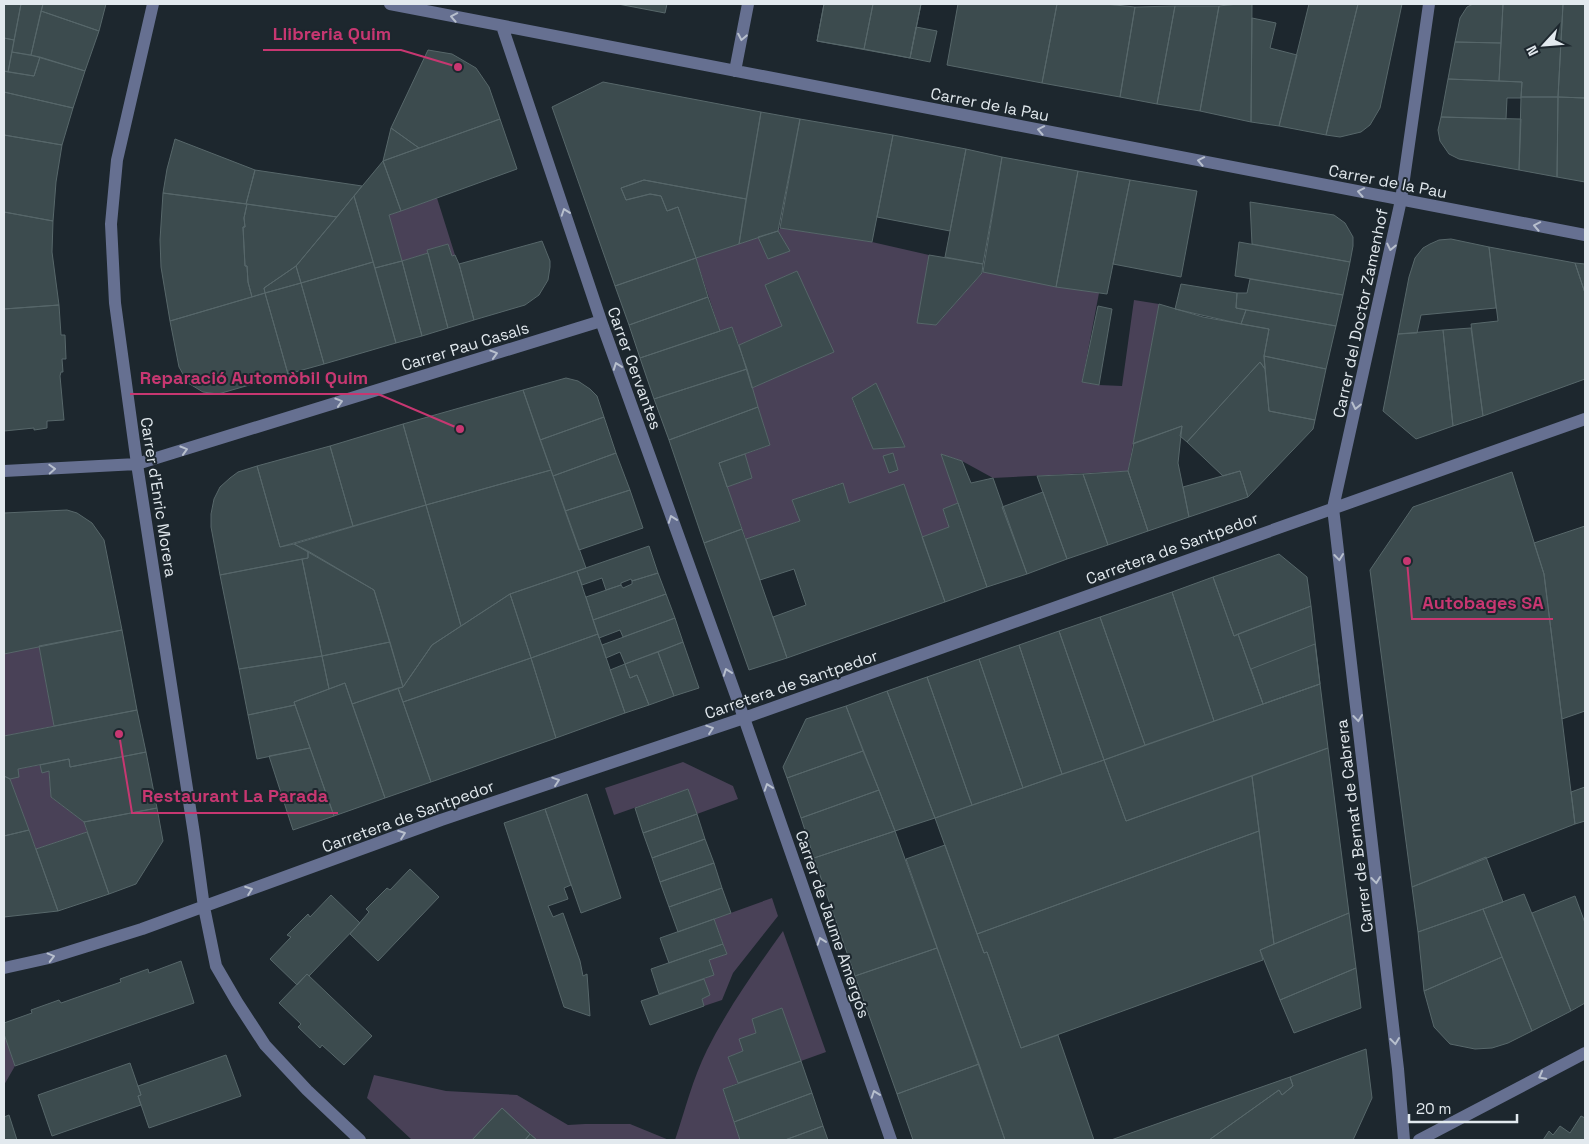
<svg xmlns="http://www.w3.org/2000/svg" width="1589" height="1144" font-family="'Space Grotesk',sans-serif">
  <rect width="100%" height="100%" fill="#1d272e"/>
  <path fill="#494157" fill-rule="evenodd" d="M437 198 455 255 452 256 448 244 427 250 428 253 402 261 389 215Z
    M780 228 872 242 929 255 918 323 936 325 983 272 1099 293 1082 382 1099 385 1122 386 1134 300 1159 304 1128 471 993 478 962 461 941 454 958 503 943 509 949 527 922 537 904 484 849 503 842 483 792 500 800 521 746 539 727 487 752 478 745 454 770 445 752 388 833 352 797 271 765 285 782 326 739 345 732 327 720 331 696 258 758 237 768 259 789 251 778 231ZM876 383 905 447 873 449 852 399Z
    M39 646 54 726 4 736V654Z
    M683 762 733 786 738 799 697 814 688 789 614 815 605 788Z
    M40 765 42 772 49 771 51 797 84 822 87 832 36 849 10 779 18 769Z
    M772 898 778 916 733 973 722 1000 704 1006 702 999 710 995 704 979 713 975 709 960 727 954 714 919Z
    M783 931 826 1052 801 1061 782 1008 752 1019 756 1033 743 1051 728 1057 738 1083 723 1089 740 1140H675C685 1110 693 1078 707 1050 728 1008 756 969 783 931Z
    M4 1034 15 1066 4 1085Z
    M374 1075 446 1091 517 1095 568 1125 585 1124H630L669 1140H537L502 1108 472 1140H412L367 1098Z"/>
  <path fill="#3c4b4e" stroke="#57676a" d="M4 4H21L14 40 4 38Z
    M21 4H43L31 55 12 52Z
    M43 4H106L99 31 41 11Z
    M618 4H667L665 13Z
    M824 4H921L910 58 817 41Z
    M824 4H873L864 49 817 41Z
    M873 4H921L910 58 864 49Z
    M958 4H1057L1042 83 947 65Z
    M1057 4H1105L1135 7 1120 97 1042 83Z
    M1238 4H1252L1251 122 1200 111 1219 6Z
    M1309 4H1358L1326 135 1279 126Z
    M1358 4H1402L1380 108 1370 125 1361 132 1340 137 1326 135Z
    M1473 4H1503L1501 43 1455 42 1460 18 1467 7Z
    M1503 4H1563L1558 97H1521L1522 82 1499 81Z
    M1563 4H1585V98L1558 97Z
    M1175 6 1157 104 1120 97 1135 7Z
    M1175 6H1219L1200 111 1157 104Z
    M41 11 99 31 85 71 31 55Z
    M1252 18 1276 23 1270 48 1297 55 1279 126 1251 122Z
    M916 27 937 31 930 62 910 58Z
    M4 38 14 40 8 72 4 71Z
    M1455 42 1501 43 1499 81 1448 79Z
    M428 50 452 54 476 68 489 87 500 119 419 148 391 128Z
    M12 52 40 57 34 76 8 72Z
    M40 57 85 71 73 108 4 92V71L34 76Z
    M1448 79 1522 82 1521 98H1507L1506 119 1441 117Z
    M603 82 761 112 746 199 644 180 621 188 626 200 650 194 661 196 667 211 678 207 696 258 615 286 552 107Z
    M4 92 73 108 62 145 4 135Z
    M1521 97H1558L1557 177 1519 170Z
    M1558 97 1585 98V182L1557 177Z
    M761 112 800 119 778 231 739 244Z
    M1441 117 1521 119 1519 170 1459 159 1449 154 1440 141 1438 130Z
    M500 119 517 169 401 211 383 161Z
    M800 119 893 135 872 242 780 228Z
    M391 128 419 148 383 161Z
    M4 135 62 145 56 182 53 221 4 212Z
    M893 135 966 149 950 231 877 217Z
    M175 139 255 170 246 204 163 193 167 169Z
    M966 149 1002 157 983 264 945 257Z
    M1002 157 1078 171 1056 287 983 272Z
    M383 161 401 211 389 215 402 261 375 268 354 196Z
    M255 170 362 186 337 217 246 204Z
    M1078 171 1130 180 1107 294 1056 287Z
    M644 180 746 199 739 244 696 258 678 207 667 211 661 196 650 194 626 200 621 188Z
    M1130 180 1197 191 1181 277 1113 264Z
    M163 193 247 204 244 218 245 227H243L245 266H247L248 282 252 297 170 321 161 267 160 240Z
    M354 196 373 262 301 283 296 266Z
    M1250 202 1334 215 1345 223 1353 237V246L1350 262 1252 244Z
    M247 204 337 217 296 266 264 288 265 293 252 297 248 282 247 266H245L243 227H245L244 218Z
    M4 212 53 221 52 252 59 305 4 309Z
    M778 231 790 251 768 259 758 237Z
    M1451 239 1489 247 1496 308 1421 315 1417 333 1398 334 1409 277 1415 258 1423 248 1430 244 1439 240Z
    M542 241 550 261V267L548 280 539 295 525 305 474 320 459 264Z
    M1239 242 1350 262 1343 295 1235 276Z
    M448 244 452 256 455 255 459 264 474 320 448 328 427 250Z
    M1489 247 1575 263 1585 293V379L1483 416 1471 324 1498 321Z
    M428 253 448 328 422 336 402 261Z
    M929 255 983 264 982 273 936 325 917 323Z
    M696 258 708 297 629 325 615 286Z
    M402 261 422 336 396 343 375 268Z
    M373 262 396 343 324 364 301 283Z
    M1575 263 1585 264V293Z
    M296 266 301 283 265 293 264 288Z
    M797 271 834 352 752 388 739 345 782 326 765 285Z
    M1250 279 1343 295 1336 326 1236 308 1237 293H1247Z
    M301 283 324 364 288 374 265 293Z
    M1181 284 1237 293 1236 308 1246 310 1241 324 1175 309Z
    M265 293 288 374 218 394 203 392 188 383 179 367 170 321Z
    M708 297 720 331 640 358 629 325Z
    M1159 304 1203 317 1269 329 1264 356 1265 369 1260 362 1187 442 1180 436 1182 426 1133 444Z
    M59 305 61 335H65L66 359H62L63 372H61L60 376 64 420 47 421V428L41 429 34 430V428L4 431V309Z
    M1098 306 1112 309 1099 385 1082 382Z
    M1246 310 1336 326 1326 369 1264 356 1269 329 1241 324Z
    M732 327 747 369 654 399 640 358Z
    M1471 328 1483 416 1453 426 1443 330Z
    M1443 330 1453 426 1416 439 1383 411 1398 334Z
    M1264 356 1326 369 1315 420 1269 411Z
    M1260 362 1265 369 1269 411 1315 420 1313 429 1248 497 1240 471 1223 476 1187 442Z
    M747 369 758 407 669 440 654 399Z
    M566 378 578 381 590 389 597 396 604 417 540 440 523 390Z
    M876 383 905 447 873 449 852 398Z
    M523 390 551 470 426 505 403 424Z
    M758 407 770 445 719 463 742 529 704 543 669 440Z
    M604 417 616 453 553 476 540 440Z
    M403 424 426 505 353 526 330 446Z
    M1182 426 1178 463 1189 517 1148 531 1128 471 1134 443Z
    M330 446 353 526 280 547 257 466Z
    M616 453 630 490 565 511 553 476Z
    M893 453 898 470 889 473 883 456Z
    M745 454 752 478 727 487 719 463Z
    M941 454 962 461 971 483 993 478 1027 574 987 587Z
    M257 466 280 547 294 544 308 551V558L220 575 211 527V514L214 499 220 487 230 478 238 472Z
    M551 470 586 568 510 594 461 626 426 505Z
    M1128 471 1148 531 1108 545 1083 474Z
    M1240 471 1248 497 1189 517 1183 487Z
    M1512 472 1544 574 1575 824 1412 887 1370 570 1413 507Z
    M1083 474 1108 545 1067 559 1037 476Z
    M843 483 849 503 904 484 945 602 787 658 773 617 806 605 794 569 760 580 746 539 800 521 792 500Z
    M630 490 643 528 579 550 565 511Z
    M1043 492 1067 559 1027 574 1002 507Z
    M958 503 987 587 945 602 922 537 949 527 943 509Z
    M426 505 461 626 432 645 403 687 374 590 294 544Z
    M67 510 77 513 92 523 104 540 122 630 4 654V513Z
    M1585 526V711L1562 719 1544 574 1534 543Z
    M742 529 787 658 749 670 704 543Z
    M649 546 658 573 632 581 631 579 621 583V585L606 590 602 578 582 585 577 571Z
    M308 551 374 590 390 642 322 656 302 559 308 558Z
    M1279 554 1307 577 1311 606 1234 636 1213 577Z
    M302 559 322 656 239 669 220 575Z
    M577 571 598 634 531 658 510 594Z
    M658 573 666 594 593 620 586 597 621 585 623 588 632 584V581Z
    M1213 577 1234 636 1238 634 1263 704 1214 721 1172 592Z
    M1172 592 1214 721 1145 745 1100 617Z
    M510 594 531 658 403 702 398 688 403 687 432 645Z
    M666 594 675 618 623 637 620 630 599 638 593 620Z
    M1311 606 1320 684 1263 704 1238 634Z
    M1100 617 1145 745 1104 760 1059 631Z
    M675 618 683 642 625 664 620 652 606 658 602 645Z
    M122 630 137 710 54 726 39 646Z
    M1059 631 1104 760 1062 774 1019 645Z
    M598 634 625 713 556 738 531 658Z
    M390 642 403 687 352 704 345 683 329 689 322 656Z
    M683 642 699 688 674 696 658 652Z
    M1315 644 1320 684 1263 704 1251 669Z
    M1019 645 1062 774 1023 788 979 659Z
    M658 652 674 696 649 705 637 675 630 678 625 664Z
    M322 656 329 689 294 702 295 705 248 715 239 669Z
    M531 658 556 738 431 782 403 702Z
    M979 659 1023 788 972 805 927 677Z
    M625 664 630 678 637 675 649 705 625 713 610 670Z
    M927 677 972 805 935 818 887 691Z
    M345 683 385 798 334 816 294 702Z
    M1320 684 1328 748 1126 821 1104 760Z
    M398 688 431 782 385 798 352 704Z
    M887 691 935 818 895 831 846 706Z
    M295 705 310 748 257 759 248 715Z
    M846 706 863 751 787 778 783 767 806 719Z
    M137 710 146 752 70 767 69 759 18 769 19 777 10 779 4 776V736Z
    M310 748 334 816 293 830 269 756Z
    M1328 748 1349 913 1274 944 1252 776Z
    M863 751 879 790 801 818 787 778Z
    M146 752 157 808 84 822 51 797 49 771 42 773 40 765 69 759 70 767Z
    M1104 760 1126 821 1252 776 1259 831 977 934 935 818Z
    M4 776 10 779 29 830 4 836Z
    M1585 787V821L1575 824 1571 792Z
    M688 789 697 814 643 833 635 808Z
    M879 790 895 831 814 858 801 818Z
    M587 794 621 898 581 913 545 809Z
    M157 808 163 841 136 884 109 894 84 822Z
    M545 809 571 885 564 888 568 899 548 906 553 917 563 913 580 961 583 976 587 974 590 1016 564 1007 504 823Z
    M697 814 705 839 652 858 643 833Z
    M29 830 58 911 4 917V836Z
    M895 831 937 948 855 976 814 858Z
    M1259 831 1274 944 1260 950 1263 960 1021 1048 987 952 984 953 977 934Z
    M87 832 109 894 58 911 36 849Z
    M705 839 714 863 660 882 652 858Z
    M945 845 984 953 987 952 1021 1048 1058 1035 1094 1140H1005L906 859Z
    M1486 857 1503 902 1418 932 1412 887Z
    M714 863 722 888 669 907 660 882Z
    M410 869 439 897 378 961 350 934 369 912 366 909 387 888 390 890Z
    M722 888 731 913 678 932 669 907Z
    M1524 894 1571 1011 1532 1031 1483 909Z
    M331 895 360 923 309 976 307 974 297 985 270 959 291 937 287 935 308 914 310 917Z
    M1575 896 1585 923V1003L1571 1011 1532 913Z
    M1483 909 1502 957 1424 991 1418 932Z
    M1349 913 1356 968 1280 1000 1260 950Z
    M714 919 723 944 669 963 660 938Z
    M723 944 727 954 709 960 714 975 659 994 651 969Z
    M937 948 979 1064 897 1094 855 976Z
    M1502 957 1532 1031 1508 1043 1492 1048 1475 1049 1450 1044 1434 1027 1424 991Z
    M181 961 194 1003 15 1066 4 1034V1023L32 1013 31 1010 59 1000 61 1003 121 982 120 979 148 969 149 973Z
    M1356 968 1361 1008 1294 1033 1280 1000Z
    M307 974 372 1036 344 1065 322 1045 320 1048 298 1027 301 1024 279 1003Z
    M704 979 710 995 702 999 704 1006 650 1025 641 1001Z
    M782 1008 801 1061 738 1083 728 1057 743 1051 739 1039 756 1033 752 1019Z
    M1366 1049 1372 1098 1353 1140H1209L1279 1090 1282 1095 1293 1086 1290 1077Z
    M226 1055 241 1096 149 1128 138 1096 141 1095 138 1086Z
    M801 1061 812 1093 734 1122 723 1089Z
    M130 1063 141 1095 138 1096 141 1105 52 1136 38 1095Z
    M979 1064 1005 1140H913L897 1094Z
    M1290 1077 1293 1086 1282 1095 1279 1090 1209 1140H1111Z
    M812 1093 823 1126 785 1140H740L734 1122Z
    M502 1108 530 1134 537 1140H472Z
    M502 1108 530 1134 525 1140H472Z
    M9 1115 17 1140H4V1117Z
    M1581 1116 1585 1118V1140H1543L1549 1131 1553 1135 1560 1126 1570 1133Z
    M823 1126 828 1140H785Z
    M530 1134 537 1140H525Z"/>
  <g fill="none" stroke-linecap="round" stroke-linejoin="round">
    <path stroke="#667091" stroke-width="12" d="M153 4 117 160 111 224 115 303 137 464 194 834 204 907 216 966 237 1002 265 1045 307 1090 360 1140
      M390 4 1585 235
      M502 26 601 321 744 718 891 1140
      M735 71 748 4
      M4 471 137 464 601 321
      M4 968 49 958 142 929 441 820 744 718 1585 419
      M1404 1140 1398 1069 1333 508 1401 200 1429 4
      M1419 1140 1585 1053"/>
  </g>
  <defs><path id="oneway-chevron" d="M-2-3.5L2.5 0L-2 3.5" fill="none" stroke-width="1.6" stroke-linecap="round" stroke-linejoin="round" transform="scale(1.25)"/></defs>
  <g stroke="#b7bfcd">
    <use href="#oneway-chevron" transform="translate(454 17) rotate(-169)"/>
    <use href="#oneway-chevron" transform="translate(742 37) rotate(101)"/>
    <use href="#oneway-chevron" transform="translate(1041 130) rotate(-169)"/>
    <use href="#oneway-chevron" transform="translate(1201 161) rotate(-169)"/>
    <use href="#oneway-chevron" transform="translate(1361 192) rotate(-169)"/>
    <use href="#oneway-chevron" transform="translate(565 212) rotate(-109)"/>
    <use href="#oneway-chevron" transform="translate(1537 226) rotate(-169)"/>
    <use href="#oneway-chevron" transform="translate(1391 247) rotate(102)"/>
    <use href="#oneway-chevron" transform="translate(494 354) rotate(-17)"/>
    <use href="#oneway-chevron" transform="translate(617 366) rotate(-110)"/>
    <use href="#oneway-chevron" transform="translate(339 402) rotate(-17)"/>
    <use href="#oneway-chevron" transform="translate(1356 406) rotate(102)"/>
    <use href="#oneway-chevron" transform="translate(184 450) rotate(-17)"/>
    <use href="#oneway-chevron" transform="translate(52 469) rotate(-3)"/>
    <use href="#oneway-chevron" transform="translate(672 519) rotate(-110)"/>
    <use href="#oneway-chevron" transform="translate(1339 557) rotate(83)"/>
    <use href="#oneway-chevron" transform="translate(727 672) rotate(-110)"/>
    <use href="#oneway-chevron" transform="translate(1358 718) rotate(83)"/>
    <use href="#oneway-chevron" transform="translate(710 729) rotate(-19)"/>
    <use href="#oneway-chevron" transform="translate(556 781) rotate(-19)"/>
    <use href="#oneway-chevron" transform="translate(768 787) rotate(-109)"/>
    <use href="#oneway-chevron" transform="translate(402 834) rotate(-20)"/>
    <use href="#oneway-chevron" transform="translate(1376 880) rotate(83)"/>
    <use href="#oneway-chevron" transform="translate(249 890) rotate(-20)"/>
    <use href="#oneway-chevron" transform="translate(821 941) rotate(-109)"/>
    <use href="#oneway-chevron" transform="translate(51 957) rotate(-15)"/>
    <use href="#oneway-chevron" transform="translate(1395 1041) rotate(83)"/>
    <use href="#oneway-chevron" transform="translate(1542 1076) rotate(152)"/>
    <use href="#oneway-chevron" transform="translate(875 1094) rotate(-109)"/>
  </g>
  <g text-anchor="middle" stroke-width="4" stroke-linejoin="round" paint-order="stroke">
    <g font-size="16" fill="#e2e9ee" stroke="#1d272e">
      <text transform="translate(990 104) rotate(11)" y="6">Carrer de la Pau</text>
      <text transform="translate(1388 181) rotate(11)" y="6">Carrer de la Pau</text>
      <text transform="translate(1360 313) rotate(-78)" y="6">Carrer del Doctor Zamenhof</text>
      <text transform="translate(465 346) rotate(-17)" y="6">Carrer Pau Casals</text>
      <text transform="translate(635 368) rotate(70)" y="6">Carrer Cervantes</text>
      <text transform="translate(159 497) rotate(81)" y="6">Carrer d'Enric Morera</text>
      <text transform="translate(1172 548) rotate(-20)" y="6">Carretera de Santpedor</text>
      <text transform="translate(791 684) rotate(-19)" y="6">Carretera de Santpedor</text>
      <text transform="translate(408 816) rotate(-20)" y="6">Carretera de Santpedor</text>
      <text transform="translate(1354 826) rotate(-97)" y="6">Carrer de Bernat de Cabrera</text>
      <text transform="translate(833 924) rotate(71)" y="6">Carrer de Jaume Amergós</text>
    </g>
  </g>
  <path fill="none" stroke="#c73771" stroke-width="2" d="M458 67L401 50H263M460 429L378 394H130M1407 561L1412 619H1553M119 734L132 813H338"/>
  <g fill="#c73771" stroke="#1d272e" stroke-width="2">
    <circle cx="458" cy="67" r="5"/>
    <circle cx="460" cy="429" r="5"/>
    <circle cx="1407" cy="561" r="5"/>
    <circle cx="119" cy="734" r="5"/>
  </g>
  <g font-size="18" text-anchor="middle" font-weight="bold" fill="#c73771" stroke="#1d272e" stroke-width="4" stroke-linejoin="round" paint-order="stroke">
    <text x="332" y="40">Llibreria Quim</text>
    <text x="254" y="384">Reparació Automòbil Quim</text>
    <text x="1483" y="609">Autobages SA</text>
    <text x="235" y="802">Restaurant La Parada</text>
  </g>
  <rect width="1589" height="1144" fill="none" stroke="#e2e9ee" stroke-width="10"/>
  <g transform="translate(1544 45) rotate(244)" stroke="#1d272e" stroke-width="4" paint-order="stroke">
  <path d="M0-4L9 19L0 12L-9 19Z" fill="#e2e9ee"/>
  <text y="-8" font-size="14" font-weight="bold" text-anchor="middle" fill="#e2e9ee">N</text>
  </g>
  <path d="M1409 1114v8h108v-8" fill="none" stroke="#e2e9ee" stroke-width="2.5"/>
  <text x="1416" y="1114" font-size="15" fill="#e2e9ee" stroke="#1d272e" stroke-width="4" paint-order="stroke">20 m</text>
</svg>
